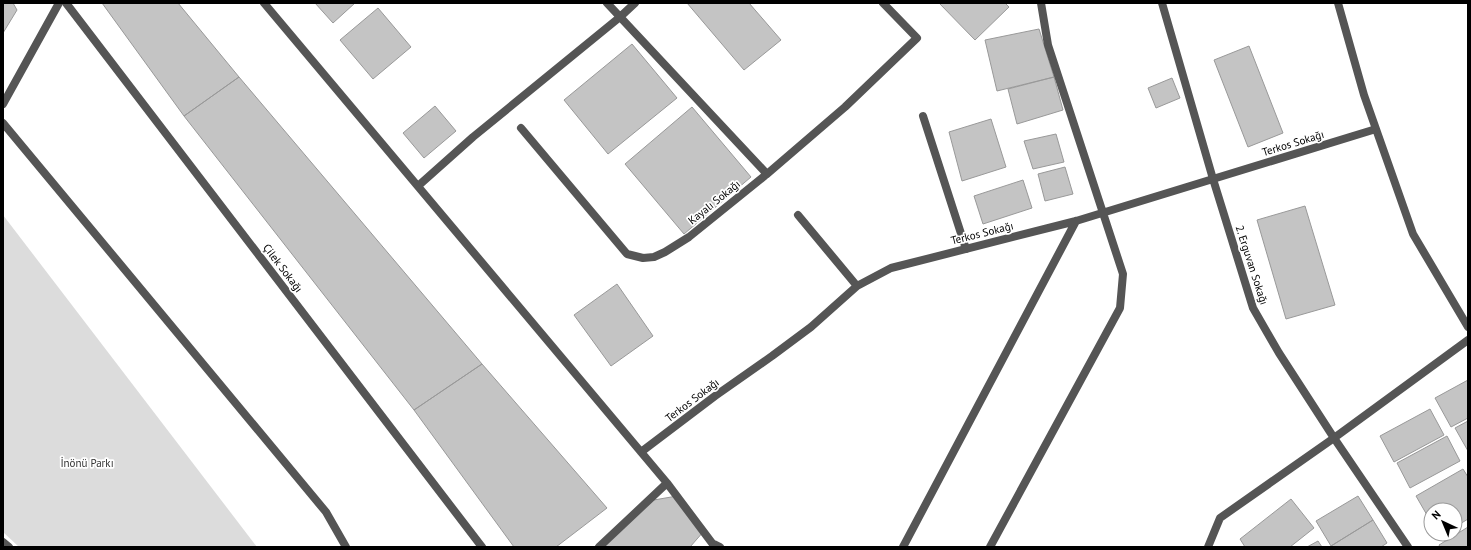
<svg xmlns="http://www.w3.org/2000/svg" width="1471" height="550" font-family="'PT Sans',sans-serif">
  <rect width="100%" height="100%" fill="#fff"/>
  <path fill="#dcdcdc" d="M3 215 257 547H19L3 532Z"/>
  <path fill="#c4c4c4" stroke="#999" d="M3 3H13L17 10 3 33Z
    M102 3H178L239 77 184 116Z
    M315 3H355L333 23Z
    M687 3H749L781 40 744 70Z
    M939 3H1005L1009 7 975 40Z
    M378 8 411 47 373 79 340 40Z
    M1039 29 1054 77 997 91 985 40Z
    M632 44 677 98 608 154 564 100Z
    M1249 46 1283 133 1248 147 1214 60Z
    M239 77 482 364 414 410 184 116Z
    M1054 77 1063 110 1017 124 1008 89Z
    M1172 78 1180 98 1156 108 1148 88Z
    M435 106 456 131 424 158 403 133Z
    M692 107 751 177 684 234 625 164Z
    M991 119 1006 167 962 181 949 132Z
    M1056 134 1064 162 1033 169 1024 141Z
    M1065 167 1073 194 1045 201 1038 174Z
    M1023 180 1032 208 983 224 974 196Z
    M1305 206 1335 305 1286 319 1257 220Z
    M617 284 653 336 611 366 574 315Z
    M482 364 607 508 556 547H514L414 410Z
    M1468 380V418L1451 427 1435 398Z
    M1430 409 1444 435 1394 462 1380 436Z
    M1468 421V451L1455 428Z
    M1447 436 1460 461 1410 488 1397 463Z
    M1463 469 1468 477V519L1455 527V510H1431V522L1416 496Z
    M677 496 704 531 690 547H601L648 501Z
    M1358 496 1373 520 1331 546 1316 521Z
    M1291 499 1314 528 1290 547H1245L1240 539Z
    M1373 520 1387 543 1381 547H1332L1331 546Z
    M1468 527V547H1440L1439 545Z
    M1318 541 1322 547H1307Z"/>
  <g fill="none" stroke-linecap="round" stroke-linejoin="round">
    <path stroke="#555" stroke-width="8" d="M923 116 966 249"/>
    <path stroke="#555" stroke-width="8" d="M66 3 482 547
      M264 3 641 452 667 483 712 543 720 547
      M607 3 767 174
      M1162 3 1213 179 1253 308 1279 353 1334 438 1408 547
      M1338 3 1364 95 1413 234 1468 327
      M3 123 326 512 346 547
      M521 128 627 254 643 258 654 257 665 252 689 237 767 174 845 107 917 38 883 3
      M418 186 473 137 620 17 635 3
      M798 215 857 286
      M641 452 715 396 772 356 811 327 857 286 891 268 1076 221 1376 129
      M3 542 9 547
      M599 547 667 483
      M903 547 1076 221
      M990 547 1120 308 1123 274 1048 45 1041 3
      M1208 547 1220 518 1334 438 1468 340"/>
    <path stroke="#555" stroke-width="8" d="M3 104 59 3"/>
  </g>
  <g text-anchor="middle" stroke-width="3.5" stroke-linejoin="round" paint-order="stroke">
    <g font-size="11" fill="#000" stroke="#fff">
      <text transform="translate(1293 143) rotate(-17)" y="4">Terkos Sokağı</text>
      <text transform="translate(714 202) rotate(-39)" y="4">Kayalı Sokağı</text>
      <text transform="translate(982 233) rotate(-14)" y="4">Terkos Sokağı</text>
      <text transform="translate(1252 265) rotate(72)" y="4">2. Erguvan Sokağı</text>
      <text transform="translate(283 268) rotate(53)" y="4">Çilek Sokağı</text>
      <text transform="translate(692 400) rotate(-37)" y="4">Terkos Sokağı</text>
    </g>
    <g font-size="11" fill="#333" stroke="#fff">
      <text x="87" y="467">İnönü Parkı</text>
    </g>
  </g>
  <rect width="1471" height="550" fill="none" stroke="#000000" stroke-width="8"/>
  <g transform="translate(1443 522) rotate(316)"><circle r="19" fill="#ffffff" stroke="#999999"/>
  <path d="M0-3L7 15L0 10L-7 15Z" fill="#000000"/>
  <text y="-6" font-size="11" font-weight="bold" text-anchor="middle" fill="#000000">N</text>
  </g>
</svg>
